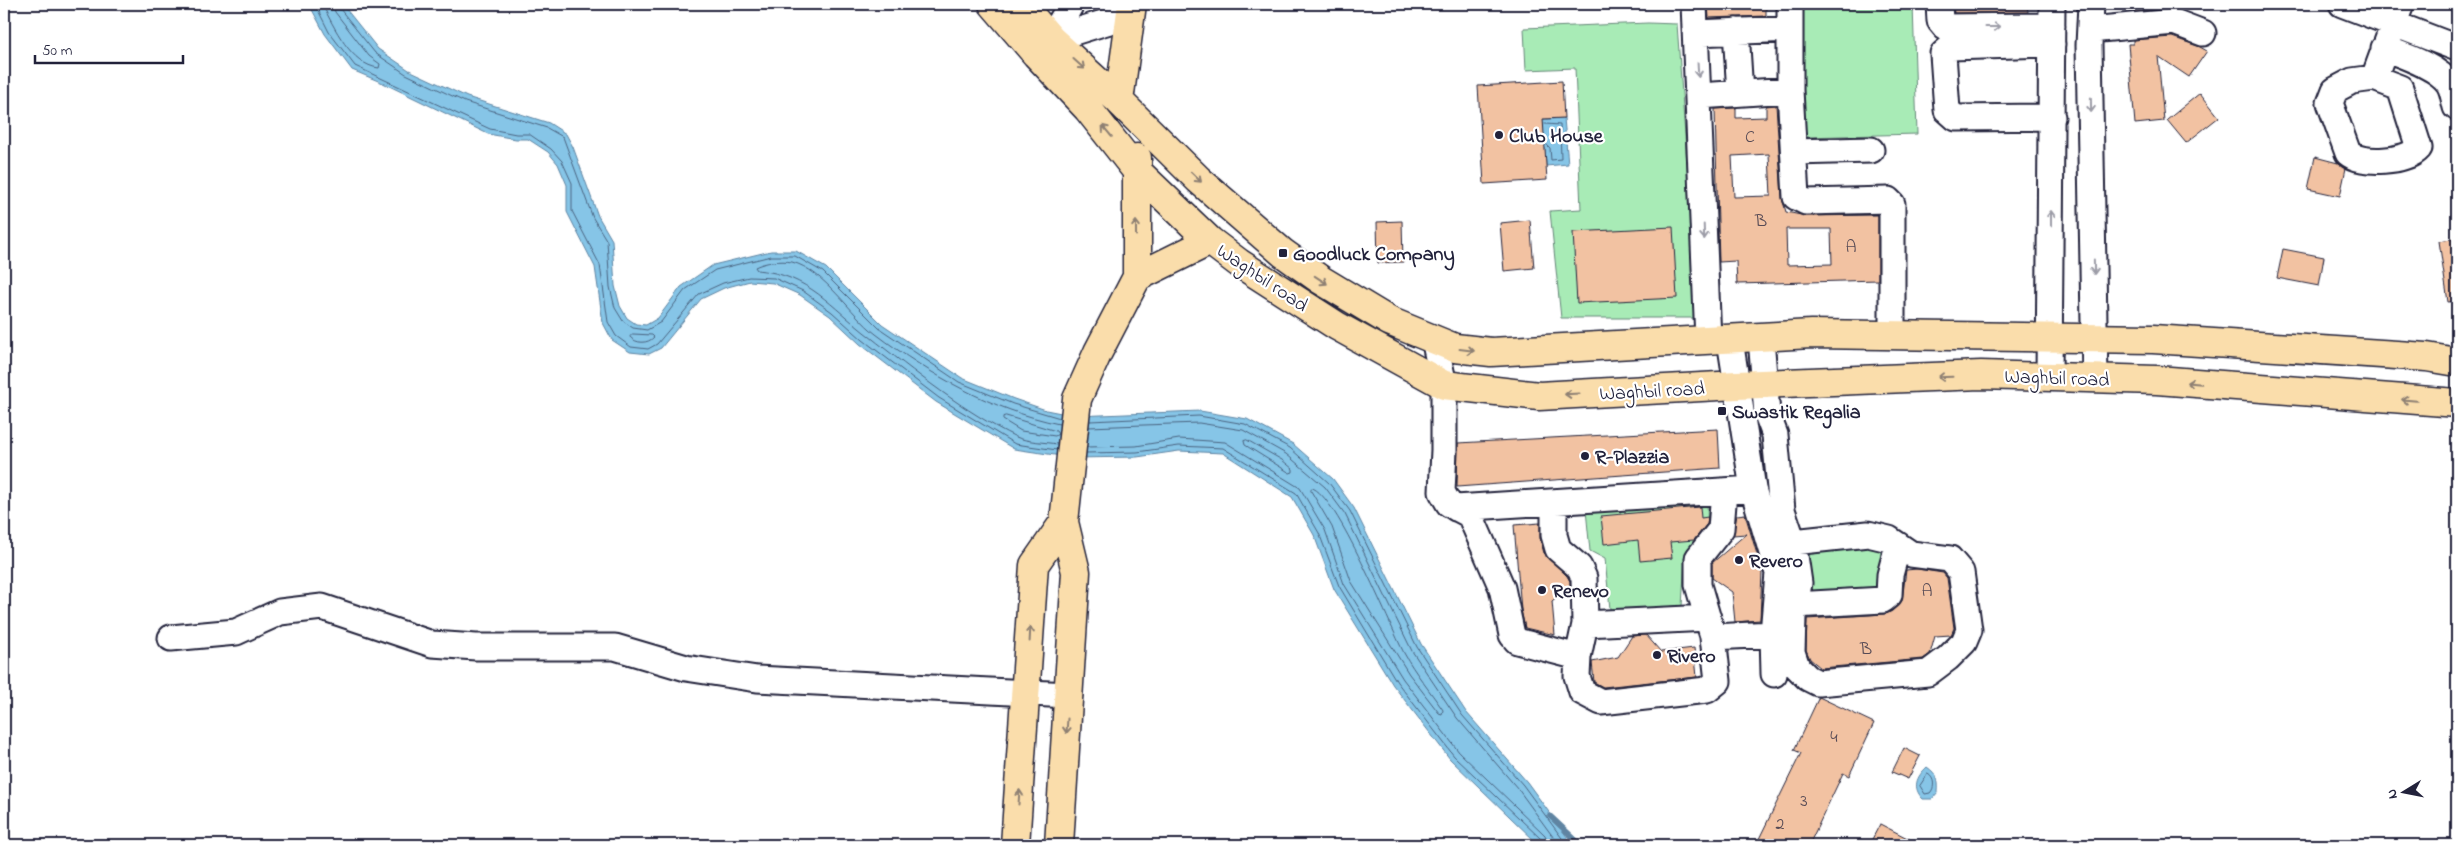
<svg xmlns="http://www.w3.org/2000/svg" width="2461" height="849" font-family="'Indie Flower',sans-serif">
  <rect width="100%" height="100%" fill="#fff"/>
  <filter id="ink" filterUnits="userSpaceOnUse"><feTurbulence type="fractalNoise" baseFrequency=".02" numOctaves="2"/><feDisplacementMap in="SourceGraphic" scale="10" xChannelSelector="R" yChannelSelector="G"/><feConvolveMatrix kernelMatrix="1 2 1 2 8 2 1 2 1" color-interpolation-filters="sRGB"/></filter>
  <g filter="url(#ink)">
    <path fill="#a8ebb6" stroke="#658678" d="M1800 4H1913L1917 134 1803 137Z
      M1648 23 1677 24 1698 318H1561L1550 211 1581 209 1575 68 1526 70 1524 28Z
      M1707 500 1708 542 1685 557 1682 606 1611 619 1605 559 1590 551 1586 510Z
      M1880 542 1883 591 1811 596 1808 546Z"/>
    <path fill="#86c5e7" stroke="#5e84a2" d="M309 4H342L378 49 409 70 467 97 549 123 566 134 573 147 598 216 612 240 615 286 620 306 627 318 636 324 646 325 658 318 681 287 713 265 771 251H796L826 268 882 324 962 378 1014 399 1046 410 1076 416 1200 411 1247 419 1293 444 1333 479 1354 508 1421 644 1466 712 1527 782 1573 845H1539L1450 759 1393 685 1334 589 1314 535 1292 497 1223 453 1179 451 1137 457 1075 458 1014 449 936 402 860 344 830 316 800 295 773 283 750 281 724 288 701 299 661 348 649 354 630 352 612 340 603 323 595 267 567 212V185L558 164 548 152 528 139H516L488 134 383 83 352 70 325 34Z
      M1564 118 1568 164 1546 166 1545 148 1519 150 1517 121Z
      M1927 767C1937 774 1939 780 1938 792L1932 799H1923C1912 788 1916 777 1927 767Z"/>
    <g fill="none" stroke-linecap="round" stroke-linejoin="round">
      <path stroke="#4a6380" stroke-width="1" d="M315 4 329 32 355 66 490 129 516 134H529L551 149 562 161 572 183V211L600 265 608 322 616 336 631 347 648 349 657 344 699 294 723 283 749 277 774 278 803 291 832 312 863 340 939 398 1015 444 1057 450
        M322 4C334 27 351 65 379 68L380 64 369 56 335 12 333 4
        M339 4 340 9 375 53 406 74 465 102 547 128 563 137 593 218 607 241 610 287 615 308 623 321 633 328 647 330 661 322 685 290 715 270 771 256H795L823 272 879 328 959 382 1013 404 1060 418
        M1545 124 1560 125 1561 159 1551 160 1550 148 1546 144
        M633 334 652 335 654 337C648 344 636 344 630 337Z
        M1006 416 1056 431 1058 434 1055 436 1021 431 1003 420V417Z
        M1090 421 1199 416 1245 424 1290 448 1329 483 1350 511 1417 647 1462 715 1523 785 1567 845
        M1089 427 1199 423 1243 430 1286 454 1325 487 1345 514 1412 651 1457 718 1518 789 1559 845
        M1247 440 1282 460 1293 469V472L1290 473 1245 445 1244 441Z
        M1057 444C1045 442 1027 442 1016 437 966 413 913 371 869 336 831 307 809 275 757 270L755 267C765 262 781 260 792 262 824 270 851 315 876 334 930 375 992 410 1059 424
        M1087 447 1136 446 1179 439 1225 442 1300 488 1325 530 1344 584 1403 679 1459 752 1545 835 1549 845
        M1086 453 1137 452 1179 446 1223 448 1296 493 1319 533 1339 586 1397 682 1454 756 1541 839 1542 845
        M1312 488C1336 493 1390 626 1404 653 1415 673 1430 691 1443 710L1442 714 1439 713 1409 674 1351 581 1332 527 1311 491Z
        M1928 774C1935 778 1935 788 1930 793L1925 794 1920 786Z"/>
      <path stroke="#5e84a2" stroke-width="5.5" d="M1550 816 1581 845"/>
    </g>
    <path fill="#f2c2a2" stroke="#22223b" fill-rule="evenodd" d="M1708 4H1766V16L1709 18Z
      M1953 4H2027L2028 12 1954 13Z
      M2130 4H2168L2169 8 2131 12Z
      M2172 37 2200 47 2207 51 2189 77 2158 56 2164 121 2135 124 2128 44H2133V40Z
      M1562 81 1564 118 1543 119 1547 180 1484 184 1478 86Z
      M2200 93 2219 117 2186 143 2167 120Z
      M1776 105 1782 198 1786 212 1806 216 1878 215V280L1737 284 1736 261 1719 262 1715 109 1736 108V118L1766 117V106ZM1769 154 1771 196 1734 197 1732 156ZM1786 229H1831L1832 264 1787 265Z
      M2315 157 2338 163 2346 168 2340 196 2308 189Z
      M1530 220 1534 268 1504 271 1500 223Z
      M1402 221 1403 262 1378 263 1377 222Z
      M1673 227 1677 298 1577 303 1573 232Z
      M2457 238V301L2448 302 2439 241Z
      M2283 249 2324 257 2319 286 2277 278Z
      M1718 429 1720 468 1457 487 1458 443Z
      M1700 507 1701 518 1708 517 1707 524 1694 540 1670 542 1672 558 1640 561 1638 540 1604 544 1601 516Z
      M1745 514 1762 571 1760 620 1735 622 1732 592 1712 578V563L1746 534 1733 535 1737 515Z
      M1540 523V539L1544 553 1567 576 1570 581V586L1552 601 1555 635 1525 628 1521 610 1514 525Z
      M1917 569 1943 573 1947 578 1954 628 1951 635 1935 636 1930 654 1923 659 1821 668 1810 659 1806 650 1807 619 1884 614 1892 611 1902 601 1906 570Z
      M1646 635 1661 652 1694 648 1697 677 1603 687 1594 682 1592 662 1618 657 1632 636Z
      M1819 697 1874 723 1849 776 1843 773 1809 845H1756L1801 753 1794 750Z
      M1904 748 1920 756 1908 779 1892 772Z
      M1880 824 1921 845H1869Z"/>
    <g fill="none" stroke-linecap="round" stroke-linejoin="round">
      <g stroke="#22223b" stroke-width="29">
        <path id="minor" d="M1694 4 1708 340
          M1790 4V90
          M1939 4 1940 21 1945 27 2052 26
          M2091 4 2089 45 2095 378
          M2342 4 2457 48
          M2090 30 2174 22 2203 33
          M1736 31 1740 93
          M1696 33 1790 29
          M1051 39 1129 15
          M1045 46 1051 39 1071 4
          M2384 48C2402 55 2439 67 2449 84 2453 90 2454 100 2456 107
          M2374 78 2400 88 2419 148C2407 162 2361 165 2348 153L2330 103 2335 90 2352 81 2374 78 2401 4
          M1699 96 1790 90 1796 197 1806 202 1888 200 1892 204V335
          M2052 117 1956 118 1947 110 1943 54 1951 47 2052 44
          M1794 152 1871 150
          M1761 338 1767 414 1775 435 1782 510 1793 542 1799 583 1793 617 1792 652 1797 667 1808 678 1818 683 1928 673 1948 658 1964 642 1969 630 1961 572 1950 559 1911 554 1889 539 1868 534 1793 542
          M1434 339 1444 385V450L1442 492 1449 504 1470 515 1502 588 1512 635 1517 641 1578 657 1577 676 1582 692 1601 702 1707 690 1718 681 1713 637 1773 634 1778 573 1753 489 1730 340
          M2049 377 2052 4
          M1554 502V535L1558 549 1579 567 1584 578 1585 624
          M1456 508 1753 489
          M1795 605 1883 600 1889 595 1890 575 1898 545
          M1712 633 1698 585V558L1721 529 1724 491
          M1773 634 1774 674
          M171 638 236 632 280 612 322 607 432 644 476 647H615L686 668 757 679 1069 695
          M1578 657 1585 624 1708 618"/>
      </g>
      <g stroke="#22223b" stroke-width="31">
        <path id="major" d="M993 4 1036 54 1088 109 1136 170 1210 241 1239 263 1337 326 1444 385 1539 396 1737 385 1981 375 2157 380 2457 403
          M1021 4 1051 39 1119 101 1199 180 1283 253 1321 280 1389 321 1455 348 1491 352 1811 334 2153 339 2427 357 2457 362
          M1119 101 1132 4
          M1137 277 1210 241
          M1015 845 1034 565 1064 522
          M1059 845 1076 572 1064 522 1077 399 1098 352 1137 277V158"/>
      </g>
      <use href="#minor" stroke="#fff" stroke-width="25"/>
      <use href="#major" stroke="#faddab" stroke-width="28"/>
    </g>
    <defs><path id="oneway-shaft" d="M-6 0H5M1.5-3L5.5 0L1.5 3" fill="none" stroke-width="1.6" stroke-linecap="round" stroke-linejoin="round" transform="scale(1.25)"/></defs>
    <g stroke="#9c9ca7">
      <use href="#oneway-shaft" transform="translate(1993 27)"/>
      <use href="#oneway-shaft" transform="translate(1698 70) rotate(87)"/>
      <use href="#oneway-shaft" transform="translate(2091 105) rotate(89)"/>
      <use href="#oneway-shaft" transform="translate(2051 218) rotate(-90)"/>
      <use href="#oneway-shaft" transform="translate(1704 232) rotate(88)"/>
      <use href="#oneway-shaft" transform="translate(2094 267) rotate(89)"/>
    </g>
    <g stroke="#8e8073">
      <use href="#oneway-shaft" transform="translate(1079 64) rotate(42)"/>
      <use href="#oneway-shaft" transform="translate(1107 131) rotate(-130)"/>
      <use href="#oneway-shaft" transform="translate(1196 177) rotate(44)"/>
      <use href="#oneway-shaft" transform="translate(1136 228) rotate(-90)"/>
      <use href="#oneway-shaft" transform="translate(1321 280) rotate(33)"/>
      <use href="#oneway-shaft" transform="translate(1467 350) rotate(7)"/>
      <use href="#oneway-shaft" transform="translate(1945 377) rotate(178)"/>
      <use href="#oneway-shaft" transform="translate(2194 383) rotate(-175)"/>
      <use href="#oneway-shaft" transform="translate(1572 394) rotate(177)"/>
      <use href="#oneway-shaft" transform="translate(2409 400) rotate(-175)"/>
      <use href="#oneway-shaft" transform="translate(1030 634) rotate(-87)"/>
      <use href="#oneway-shaft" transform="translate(1067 726) rotate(94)"/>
      <use href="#oneway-shaft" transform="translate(1019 797) rotate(-86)"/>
    </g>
  </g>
  <g fill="#22223b" stroke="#fff" stroke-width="2">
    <circle cx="1499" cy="135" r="5"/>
    <rect x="1278" y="248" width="10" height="10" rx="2.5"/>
    <rect x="1717" y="406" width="10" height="10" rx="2.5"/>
    <circle cx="1585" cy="456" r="5"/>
    <circle cx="1739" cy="560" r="5"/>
    <circle cx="1542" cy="590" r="5"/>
    <circle cx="1657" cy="655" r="5"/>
  </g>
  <g text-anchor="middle" stroke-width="4.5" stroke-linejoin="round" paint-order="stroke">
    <g font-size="18" fill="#564a55">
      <text x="1750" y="142">C</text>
      <text x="1761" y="226">B</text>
      <text x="1851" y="252">A</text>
      <text x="1927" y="596">A</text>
      <text x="1866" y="654">B</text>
      <text x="1834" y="742">4</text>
      <text x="1804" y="806">3</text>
      <text x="1780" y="829">2</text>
    </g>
    <g font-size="20" font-weight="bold" fill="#22223b" stroke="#fff" text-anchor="start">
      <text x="1509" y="142">Club House</text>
      <text x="1293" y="260">Goodluck Company</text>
      <text x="1732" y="418">Swastik Regalia</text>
      <text x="1595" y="463">R-Plazzia</text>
      <text x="1749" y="567">Revero</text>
      <text x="1552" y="597">Renevo</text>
      <text x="1667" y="662">Rivero</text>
    </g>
    <g font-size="20" fill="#22223b" stroke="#fff">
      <text transform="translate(1263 277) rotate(34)" y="7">Waghbil road</text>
      <text transform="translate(2057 377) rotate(2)" y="7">Waghbil road</text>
      <text transform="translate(1652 390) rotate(-3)" y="7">Waghbil road</text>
    </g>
  </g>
  <rect width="2461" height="849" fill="none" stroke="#fff" stroke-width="20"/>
  <rect x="10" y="10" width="2441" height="829" fill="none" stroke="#22223b" stroke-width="2" filter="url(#ink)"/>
  <g transform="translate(2404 792) rotate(260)" stroke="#ffffff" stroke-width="4" paint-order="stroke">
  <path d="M0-4L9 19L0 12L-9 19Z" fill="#22223b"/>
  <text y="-8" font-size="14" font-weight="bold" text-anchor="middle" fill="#22223b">N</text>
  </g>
  <path d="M35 55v8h148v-8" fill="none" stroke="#22223b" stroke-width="2.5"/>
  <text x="42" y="55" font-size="15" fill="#22223b" stroke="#ffffff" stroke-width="4" paint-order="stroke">50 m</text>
</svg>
